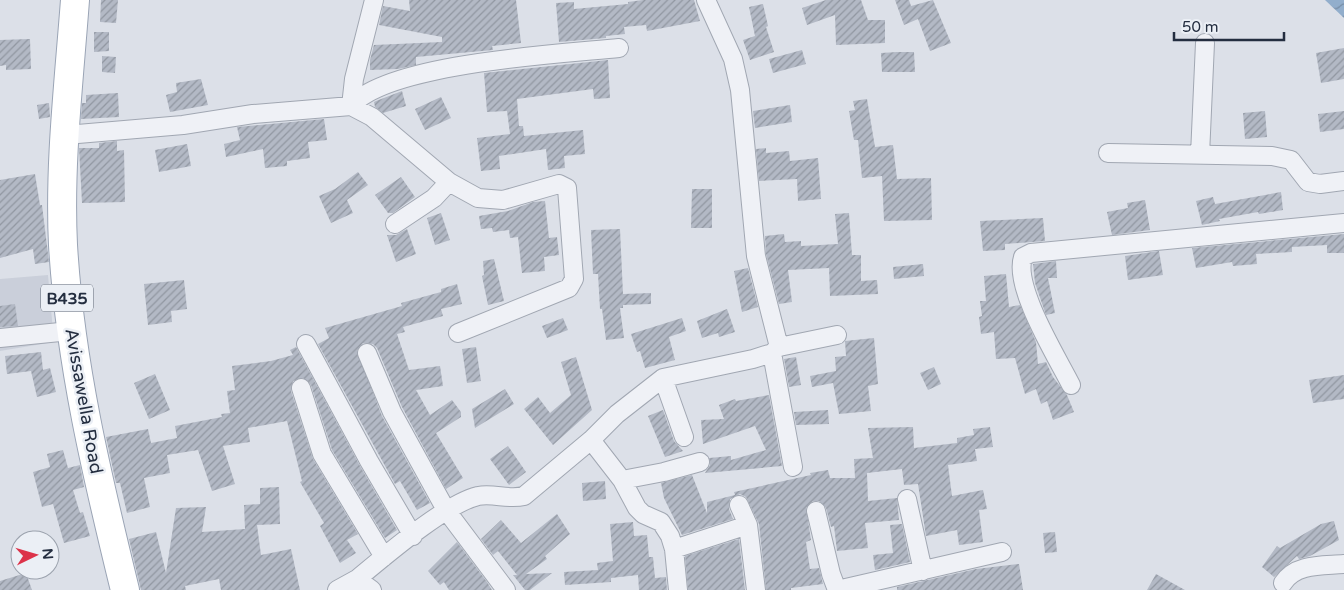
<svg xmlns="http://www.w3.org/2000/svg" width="1344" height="590" font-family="'Varela Round',sans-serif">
  <defs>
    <pattern id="water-waves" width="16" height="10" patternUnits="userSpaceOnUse" patternTransform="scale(1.25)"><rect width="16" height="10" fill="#92aecc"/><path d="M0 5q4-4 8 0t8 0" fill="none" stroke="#778ea7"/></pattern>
    <pattern id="building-hatch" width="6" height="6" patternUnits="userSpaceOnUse" patternTransform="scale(1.25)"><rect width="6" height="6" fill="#b3b9c5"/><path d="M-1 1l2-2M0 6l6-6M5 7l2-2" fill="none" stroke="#9197a1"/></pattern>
  </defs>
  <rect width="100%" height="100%" fill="#dce0e8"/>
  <path fill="#cacfda" d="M48 275 54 342 0 351V279Z"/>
  <path fill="url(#water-waves)" d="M1325 0H1344V18Z"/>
  <path fill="url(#building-hatch)" d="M101 0H118L116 23 100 22Z
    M409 0H516L521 43 492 46 493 50 416 57V65L398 69 370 70V60L374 45 442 42V37L379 25 383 6 410 11Z
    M643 0H694L700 21 647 31 646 25 624 27 625 34 606 36V38L559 42 556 3 574 2V9L628 4V2Z
    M826 0H861L868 20H885V43L836 45 835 15 807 25 802 8Z
    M895 0H909L911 6 933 0 951 43 930 51 918 19 904 25Z
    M763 4 768 26 766 27 774 52 750 60 743 40 755 36 749 7Z
    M94 32H109V51L94 52Z
    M30 39 31 69 6 70V65L0 66V40Z
    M1344 48V79L1321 83 1316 53Z
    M802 50 806 64 773 73 769 59Z
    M897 52H914L915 72H882L881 53Z
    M102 56 116 57 115 73 102 72Z
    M608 60 610 98 594 99 593 89 517 99 519 126H523L524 136 583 130 585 154 564 156 565 168 548 170 546 149 499 156 500 169 481 171 477 138 510 134 507 111 487 112 484 73Z
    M201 79 208 105 170 112 166 95 177 92 176 83Z
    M402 91 406 106 383 113 375 107 374 102 376 101Z
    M118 93 119 117 81 119 82 103H86V95Z
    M441 97 451 118 425 130 415 109Z
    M867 99 875 147 893 145 897 179 931 178 932 220 884 221 882 176 862 178 858 140H854L849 111 855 110 853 101Z
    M49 103 50 117 39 119 37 105Z
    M790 105 792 122 755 128 753 111Z
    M1265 111 1267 137 1245 139 1243 113Z
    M1344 111V129L1320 132 1318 114Z
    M324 119 327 140 308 142 310 158 287 161V166L265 168 263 149 226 157 224 144 240 140 237 127Z
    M117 141V151L124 150 125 202 82 203 79 148H99V143Z
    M187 144 191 166 159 172 155 150Z
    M766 148V153L789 151 790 161 818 158 821 199 798 201 797 179 759 181 756 149Z
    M358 172 368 185 347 200 353 213 331 223 319 196 335 189Z
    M35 174 40 205H42L49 262 35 264 33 249 0 258V180Z
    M401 177 415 197 393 213H388L375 195Z
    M692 189H712V228H691Z
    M1281 192 1283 210 1259 214 1258 212 1219 219 1220 221 1202 225 1196 201 1213 197 1215 204Z
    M1145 200 1150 230 1112 235 1107 212 1128 208 1127 203Z
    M545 201 549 238 557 237 559 255 544 257 545 271 522 273 518 237 510 238 509 230 493 232 492 228 481 229 479 216 508 211 533 202Z
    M441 213 450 240 435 245 427 218Z
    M849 213 852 255H861V281L877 280 878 294 830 296 829 268 788 270 792 302 779 304 766 254 765 236 784 234 785 242 801 241V246L838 244 835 214Z
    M1043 218 1045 241 1005 244V250L983 251 980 221Z
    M407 229 416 254 396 262 387 235H396Z
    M620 229 623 294 651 293V304L623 305V308H620L624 338 606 340 602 309H600L598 274H593L591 230Z
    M1344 234V253H1327V245L1292 247V252L1256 254 1257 264 1233 266 1232 262 1196 268 1192 248Z
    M1159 251 1163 275 1128 280 1125 256Z
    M494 259 504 301 488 305 482 276 484 275 483 261Z
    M1056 261 1057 278H1048L1055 313 1046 315 1035 283 1033 264Z
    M923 264 924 276 894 279 893 267Z
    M748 268 758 307 742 312 734 271Z
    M1006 274 1009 307 1020 305 1036 342 1038 364 1046 362 1053 377 1067 395 1074 412 1053 420 1047 401 1041 404 1036 389 1025 394 1015 358 996 359 994 332 981 334 979 317 982 316 980 301H986L984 276Z
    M184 280 187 309 171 311 172 322 148 325 144 284Z
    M457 284 462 304 441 309 443 316 403 327 405 332 397 334 409 370 440 366 443 386 416 390 430 415 452 400 461 412V417L436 433 463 478 446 489 402 407 377 348 373 344 363 343 357 351 382 416 430 503 417 510 400 481 395 484 318 344 329 338 325 328 402 306 401 303 441 292V289Z
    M15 304 18 326 0 327V306Z
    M727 309 735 332 719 337 718 333 702 338 697 321Z
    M563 318 568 330 547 338 542 326Z
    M682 318 686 331 669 337 675 360 645 368 640 351 637 352 631 334Z
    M874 338 878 384 868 386 871 411 839 414 833 383 812 387 810 376 836 371 835 357 846 356 845 341Z
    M296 347 360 466 397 530 385 538 332 450 311 385 303 378 293 381 291 391 313 459 358 534 347 540 356 553 340 563 320 526 324 523 300 482 302 481 287 421 248 428 250 442 223 446 235 484 212 491 198 450 167 455 170 473 144 478 150 507 127 513 120 483H116L106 437 148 429 151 443 177 438 175 426 222 417 221 414 230 413 227 391 235 390 232 366 271 361 293 355 290 350Z
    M476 347 481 381 467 383 462 349Z
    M41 352 43 370 50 368 56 392 37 397 31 371 7 374 5 356Z
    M576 357 592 410 553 445 524 409 538 397 550 413 571 395 561 362Z
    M796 357 801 385 789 387 784 359Z
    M934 367 941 384 928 390 920 373Z
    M155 374 170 410 149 419 134 383Z
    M1344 375V399L1313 403 1309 380Z
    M505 389 514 404 475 428 472 409Z
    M769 395 782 466 705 473 710 465 709 458 731 456V460L766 450 755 426 703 444 701 420 724 419 719 405 735 399 736 401Z
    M663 410 674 441 683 451 665 457 648 416Z
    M828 410 829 424 796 425 794 412Z
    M913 427 914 448 957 443V438L974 435 973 429 990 427 993 447 975 449 977 461 948 465 952 496 983 490 987 509 979 510 983 542 959 545 957 530 926 536 918 484 904 485 902 469 867 473 868 501 897 498 899 520 865 523 868 548 837 551 834 526 831 527 826 508 819 501H813L806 508 811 540 806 542 810 569 819 568 823 584 791 588V590H766L759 524 746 497 740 494 730 499 729 509 733 519 682 535 664 498 661 483 692 475 707 513V502L735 495 734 492 811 475 810 473 828 470 830 478H855L854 459 873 458 868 428Z
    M508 446 526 472 509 485 490 459Z
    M63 450 68 468 80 465 84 487 73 490 80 513 83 512 90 536 64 543 53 504 42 507 33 472 50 467 47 454Z
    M605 481 606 499 583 501 582 483Z
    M279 487 280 524 257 525 261 555 291 549 300 590H221L219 579 185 586 186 590H141L129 539 156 532 166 573 176 508 206 507 202 532 245 529 244 505 260 504V488Z
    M557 514 570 534 545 556 547 559 526 574 552 573 530 590H525L513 575H517L498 551 493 555 481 539 501 520 521 543Z
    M1334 521 1339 540 1310 556 1299 559 1297 556 1274 577 1262 567 1277 546 1280 548 1321 524Z
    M633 522 634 536 647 535 649 557H653L655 578 666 577 667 590H639L638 575 611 578V582L565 585 564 572 598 570 597 563 613 561 610 524Z
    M902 524 910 562 875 570 873 555 893 553 890 525Z
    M1055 532 1057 552 1045 553 1043 533Z
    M739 539 745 590H688L685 556Z
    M457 542 487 582 492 590H449L444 582 440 585 428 571Z
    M1019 564 1023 590H897V587L976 569Z
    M26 573 32 590H0V581Z
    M1156 574 1185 590H1147Z"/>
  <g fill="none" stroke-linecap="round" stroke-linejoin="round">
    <g stroke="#a1a7b2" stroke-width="20">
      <path id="street" d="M706 0 733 59 740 90 756 256 779 347
        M66 135 183 125 253 114 351 106 354 79 374 0
        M1108 153 1272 156 1291 160 1308 182 1320 184 1344 181
        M1200 155 1205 43
        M395 224 434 198 449 182
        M458 333 569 288 574 279 567 188 559 184 503 200 478 198 449 182 372 117 351 106C388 63 560 54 619 48
        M0 338 70 331
        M306 344 369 461 413 536
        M367 353 392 412 446 510 506 590
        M772 353 793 467
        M663 378 684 437
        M1071 385C1057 357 1013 287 1023 257L1031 253 1344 223
        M301 388 322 454 384 557
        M591 440 622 480 637 508 643 514 661 522 670 536 674 549 678 590
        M622 480 664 472 700 462
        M907 499 923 571
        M739 505 748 525 756 590
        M816 511 831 574 837 590 1002 552
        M674 549 748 525
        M357 579C385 556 445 504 478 496 494 493 508 500 524 496L591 440 617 414 663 378 753 359 772 353 779 347 837 335
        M1283 583C1296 563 1323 566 1344 564
        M337 590 357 579 372 590"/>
    </g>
    <g stroke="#9aa4b5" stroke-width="30">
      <path id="primary" d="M75 0C69 81 59 164 63 245 70 363 97 476 125 590"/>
    </g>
    <use href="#street" stroke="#eff1f6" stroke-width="18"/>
    <use href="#primary" stroke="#fff" stroke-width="28"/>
  </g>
  <g text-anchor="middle" stroke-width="5" stroke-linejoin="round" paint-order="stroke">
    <rect fill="#ebeff5" stroke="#606876" stroke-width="1" x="41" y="284.5" width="52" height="27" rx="4"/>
    <g font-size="16" font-weight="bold" fill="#242e40">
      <text x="67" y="304">B435</text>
    </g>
    <g font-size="18" fill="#242e40" stroke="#ebeff5">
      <text transform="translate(84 401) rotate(80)" y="6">Avissawella Road</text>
    </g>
  </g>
  <g transform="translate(35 555) rotate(85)"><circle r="24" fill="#ebeff5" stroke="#9ba2ad"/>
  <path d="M0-4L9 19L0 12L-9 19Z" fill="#dc3249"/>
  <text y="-8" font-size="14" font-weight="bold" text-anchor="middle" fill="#242e40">N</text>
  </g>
  <path d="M1174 32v8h110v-8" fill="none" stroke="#242e40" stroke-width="2.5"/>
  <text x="1182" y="32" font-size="15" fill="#242e40" stroke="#ebeff5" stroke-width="4" paint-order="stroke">50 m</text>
</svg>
